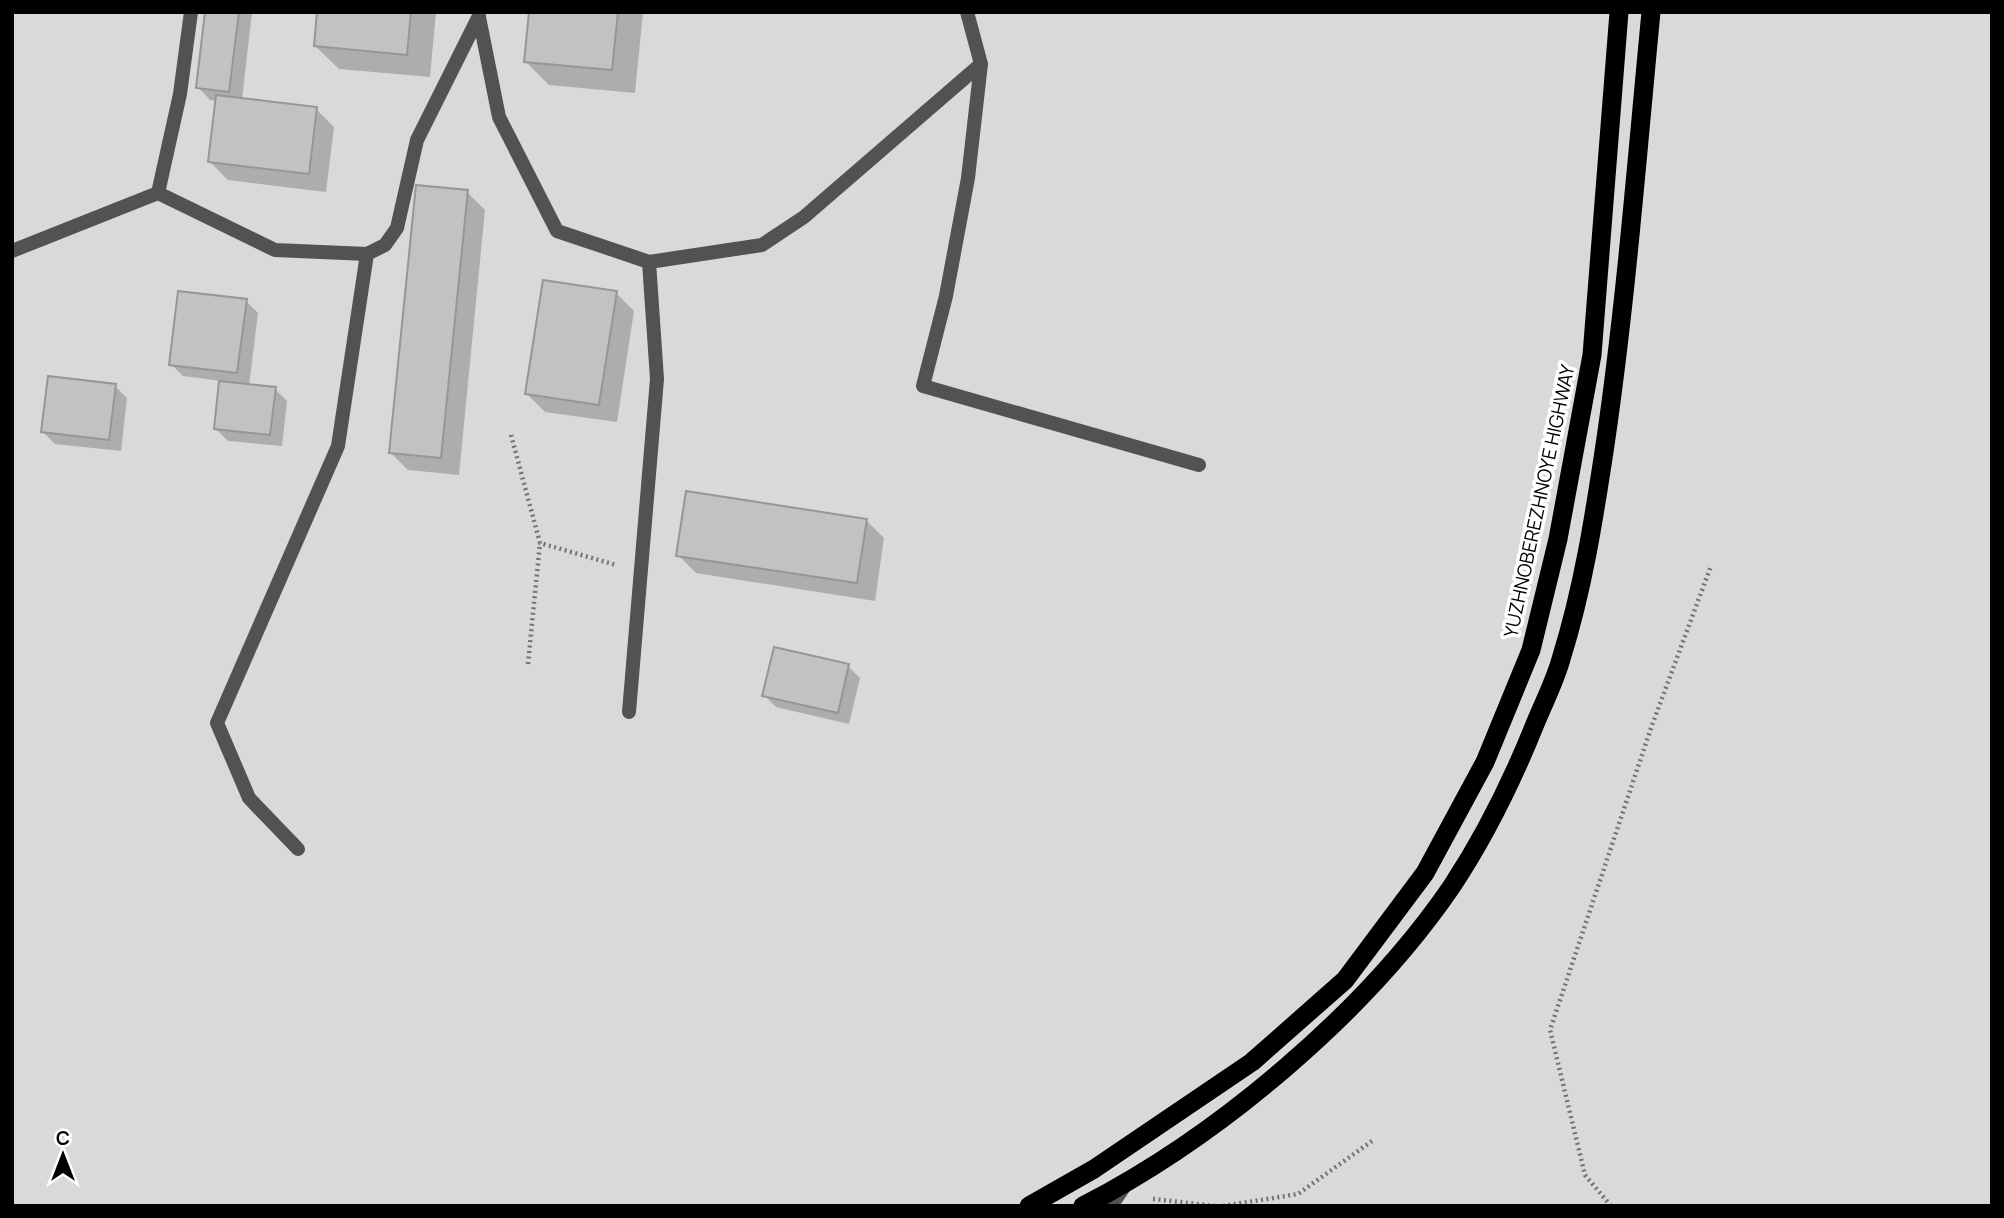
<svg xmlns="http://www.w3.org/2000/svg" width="2004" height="1218" font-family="Manrope,sans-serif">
  <rect width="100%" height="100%" fill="#fff"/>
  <path fill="#d9d9d9" d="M12 12H1992V1206H12Z"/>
  <path fill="#0003" d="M206 12H252L242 100 316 109 334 127 326 192 228 180 210 162 217 101 210 100 198 87Z
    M319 12H436L430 77 339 69 315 46Z
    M531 12H643L635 93 549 85 526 62Z
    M467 192 485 210 459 475 408 470 390 452Z
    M616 293 634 311 617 422 545 412 527 394Z
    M246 301 258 313 249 386 275 389 287 401 282 446 228 441 216 429 221 381 183 376 171 364Z
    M115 386 127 398 121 451 55 444 43 432Z
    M866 520 884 538 875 601 696 573 678 555Z
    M848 666 860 678 849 724 776 707 764 695Z"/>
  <path fill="#c2c2c2" stroke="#969696" stroke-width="2" d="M205 12H239L229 92 196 88Z
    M317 12H411L407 55 314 46Z
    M529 12H618L612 70 524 62Z
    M216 95 317 107 309 174 208 162Z
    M416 185 468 190 441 458 389 453Z
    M543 280 617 291 599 405 525 394Z
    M178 291 247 299 237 373 169 365Z
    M48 376 116 384 109 440 41 432Z
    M219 381 276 387 270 435 214 429Z
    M686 491 867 519 857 583 676 556Z
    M774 647 849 664 838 713 762 696Z"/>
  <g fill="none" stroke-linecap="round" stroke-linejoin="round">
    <g stroke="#dbdbdb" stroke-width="22">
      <path id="trunk" d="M1029 1206 1094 1169 1252 1062 1345 980 1425 873 1485 762 1531 650 1558 539 1592 355 1619 12
        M1083 1206C1219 1136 1366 1012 1452 886 1485 836 1513 779 1535 724 1544 702 1555 681 1561 659 1583 589 1594 518 1605 445 1626 302 1637 157 1651 12"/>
    </g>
    <path stroke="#747474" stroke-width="4.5" stroke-dasharray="2 3.5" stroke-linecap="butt" d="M511 435 540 543 616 565
      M528 664 540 543
      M1153 1199 1215 1206
      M1223 1206 1298 1194 1372 1141
      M1611 1206 1585 1175 1550 1030 1651 728 1711 566"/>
    <path stroke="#525252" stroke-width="14" d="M967 12 981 64 968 178 946 296 923 386 1199 465
      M479 17 499 117 557 231 649 262 762 245 804 217 981 64
      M158 193 275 250 367 254 385 245 397 228 417 140 479 16
      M12 251 158 193 180 94 191 12
      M629 712 657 379 649 262
      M298 849 249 798 217 723 338 446 367 254"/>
    <path stroke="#525252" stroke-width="14" d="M1111 1206 1126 1184"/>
    <use href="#trunk" stroke="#000" stroke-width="19"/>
  </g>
  <g text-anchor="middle" stroke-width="7" stroke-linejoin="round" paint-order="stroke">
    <g font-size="19" fill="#000" stroke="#fff">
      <text transform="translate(1539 501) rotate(-78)" y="7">YUZHNOBEREZHNOYE HIGHWAY</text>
    </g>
  </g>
  <rect width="2004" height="1218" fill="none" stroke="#000000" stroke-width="28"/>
  <g transform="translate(63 1155)" stroke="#ffffff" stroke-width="5" paint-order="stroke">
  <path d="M0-5L12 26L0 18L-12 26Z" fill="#000000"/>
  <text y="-10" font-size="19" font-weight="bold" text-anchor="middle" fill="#000000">С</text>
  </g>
</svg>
